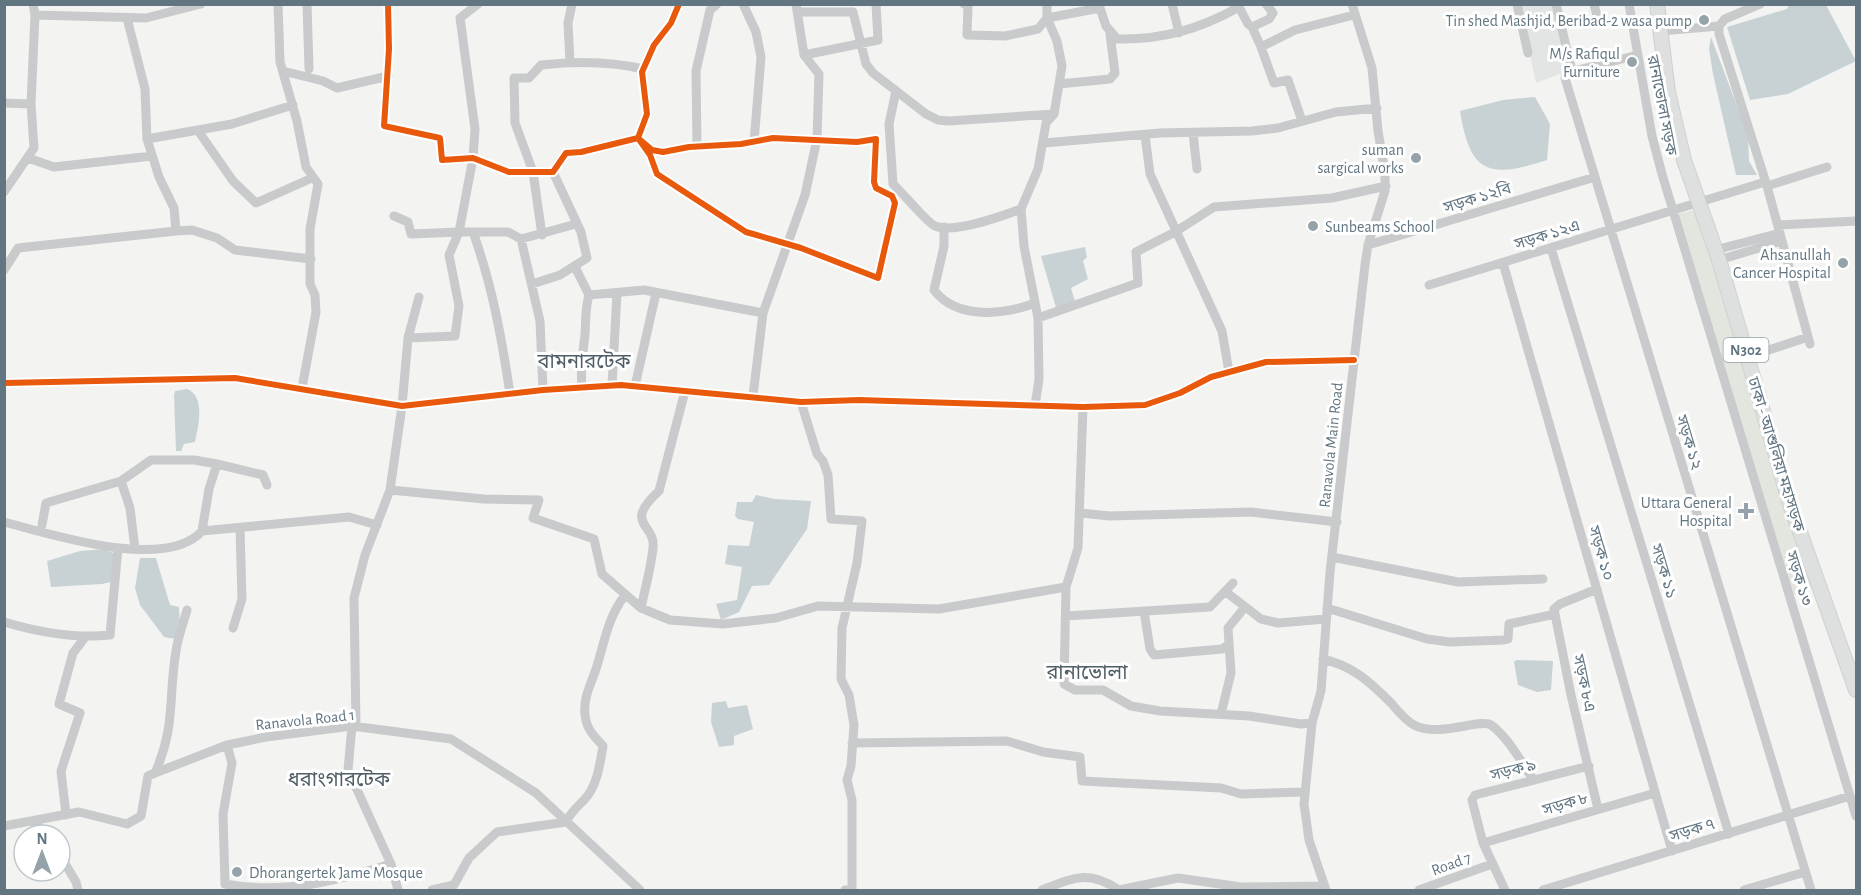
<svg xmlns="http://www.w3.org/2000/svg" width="1861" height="895" font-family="'Alegreya Sans','Noto Sans Bengali',sans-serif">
  <rect width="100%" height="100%" fill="#f3f3f1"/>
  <path fill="#e3e5e4" d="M1519 5H1554L1570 70 1536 83Z"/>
  <path fill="#e3e6df" d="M1698 209 1817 587 1794 595 1678 214Z"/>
  <path fill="#c8d2d4" d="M1789 5H1826L1856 61 1788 94 1750 100 1727 27 1787 9Z
    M1711 37 1748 135 1749 161 1757 175H1736L1713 74 1709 49Z
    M1535 97 1550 124 1547 160C1489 179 1470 174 1460 111L1503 100Z
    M1085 247 1087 257 1083 261 1088 279 1071 288 1076 305 1057 311 1041 256Z
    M187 389C206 396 198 427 195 442L184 444 181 451H176L174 396 175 391Z
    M756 495 775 499 811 501 807 529 769 585 752 586 739 612 721 620 716 604 737 600 742 567 725 564 728 545 749 546 754 522 738 519 735 516 737 502H752Z
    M104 549 113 553 115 581 102 584 51 587 47 561 80 551Z
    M140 558H156L170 605 179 607 180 626 176 639 164 637 140 605 135 588Z
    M1516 660 1553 661 1551 690 1537 692 1518 685 1514 662Z
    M726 701 728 708 747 705 753 729 734 736V745L719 747 711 722 712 703Z"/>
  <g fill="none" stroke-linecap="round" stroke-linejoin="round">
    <g stroke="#d0d1d1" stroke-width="16">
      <path id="highway" d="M1657 4 1668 92 1684 160 1719 260 1790 504 1856 690"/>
    </g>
    <path stroke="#c8cacb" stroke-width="9" d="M33 4 35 15 146 18 201 4
      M278 4 280 62 297 121 306 167 318 184 310 229V284L315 295 316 312 302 388
      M307 4 309 69
      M388 4 389 49 384 126 440 138 442 160 473 158 509 172H553L566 153 581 152 638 138 650 155 657 174 746 232 801 248 878 278 895 203 892 196 876 188 874 182 876 139 857 142 773 138 741 144 689 147 663 152 652 150 638 138 647 114 642 72 654 45 671 23 679 4
      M478 4 460 18 475 129 473 158 459 232H508L521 239 540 321 543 390
      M743 4 756 32 761 57 754 142
      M964 4 968 6 967 35 1005 36 1038 29 1047 18 1100 8 1106 26 1117 39C1162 40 1200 29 1239 7L1248 24 1252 27
      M1172 4 1179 33
      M1517 4 1528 53
      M1556 4 1572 71
      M1594 4 1597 16
      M1629 4 1652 136 1662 174 1856 816
      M1760 4 1725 19 1719 26V34L1767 186 1810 344
      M797 12H853L866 64 873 73 926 114 938 120 949 121 1054 114
      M127 18 145 89 147 139 159 177 174 208 176 231 192 230 217 238 235 250 311 259
      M1661 31 1719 26
      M1261 47 1252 27 1269 19 1273 13 1266 4
      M804 55 878 40 876 4
      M1638 55 1566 73 1565 78 1811 890
      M570 62 568 23 572 4
      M283 71 323 81 337 88 388 76
      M1059 84 1110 79 1115 73 1110 34
      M896 91 889 124 893 184C903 193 927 223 935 226 954 234 1002 216 1021 209
      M4 103 31 104
      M1302 121 1288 80 1274 83 1261 47 1295 30 1354 15
      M199 132 233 181 256 203 312 178
      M1193 133 1197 169
      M1145 135 1150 174 1222 331 1229 372
      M147 139 232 124 293 105
      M1044 143 1160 133 1252 131 1278 128 1336 112 1377 108
      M697 147 696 71 710 10 717 4
      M28 158 54 167 152 156
      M1767 186 1827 167
      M4 192 34 148 31 104 35 15
      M1778 225 1856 221
      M944 227V246L934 290C957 320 1004 315 1035 303
      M473 232C492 285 502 339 510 394
      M542 235 533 172 515 123 514 78H529L541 65C576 61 609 61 643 69
      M521 239 576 224
      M1368 245 1595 177
      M1551 248 1729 834
      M1715 250 1780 233
      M1719 260 1782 241
      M1503 263 1672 851
      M576 269 589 295 644 290 763 313
      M4 270 18 248 176 231
      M532 284 560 275 587 258 581 232 553 172
      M1429 285 1765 182
      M1038 318 1138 283 1136 252 1175 232 1214 207 1332 198 1386 186
      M408 338 419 297
      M1748 357 1808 337
      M4 383 235 378 402 406 543 390 621 385 801 402 859 400 1083 407 1145 405 1180 393 1211 377 1266 362 1354 360
      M612 386 617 293
      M635 386 656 293
      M582 388C580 367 583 354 585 334 586 320 585 309 589 295
      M753 396 763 313 805 195 817 139 819 74 804 55 796 4
      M801 402 817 454 823 461 828 475 831 519 862 521 857 563 842 628 841 679 849 695 854 725 851 766 847 780 852 800V890H845
      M1035 406 1039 379 1038 318 1024 246 1021 209 1038 169 1046 123 1054 114 1062 66 1057 41 1047 18V4
      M1083 407 1078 548 1066 587 1064 684 1075 690H1103L1131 706 1160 711 1249 716 1301 724 1312 723
      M217 464 263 475 267 485
      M121 481 130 508 135 549
      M390 490 484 499 539 500 533 518 594 539 602 574 641 608 670 620 723 624 776 618 818 606 939 609 1066 587
      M1080 513 1110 516 1251 512 1337 522
      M4 522C50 534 166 572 202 531L349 517 377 525
      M42 525 46 503 121 481 151 460H194L217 464 209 489 202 531
      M1332 557 1458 582 1543 579
      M1597 589 1560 604 1554 609 1571 695 1598 809
      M1226 592 1261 619 1278 623 1326 619
      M641 608C645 589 651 568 653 548 656 523 622 525 659 491L685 391
      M1327 608 1427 639 1450 642 1504 640 1508 639 1509 624 1555 614
      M1144 611 1150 649 1154 655 1222 649 1228 645
      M1066 616 1210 607 1233 583
      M4 622C38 632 75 639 110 635L118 548
      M233 628 242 599 240 528
      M1323 659C1353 666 1370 682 1391 703 1398 711 1405 720 1414 725 1438 738 1481 718 1491 725 1508 737 1521 762 1533 779
      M1221 714 1231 673 1228 628 1245 607
      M352 726 348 770 391 864 398 890
      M356 727 354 598 365 555 390 490 402 406 408 338 455 336 459 306 449 255 459 232 411 234 408 222 394 216
      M852 743 1007 741 1043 752 1080 757 1082 781 1221 788 1241 794 1305 792
      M227 745 232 763 223 814 225 884C282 895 337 881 391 864
      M155 773C176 726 168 699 176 651 178 637 183 624 187 610
      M66 815 61 771 80 713 59 704 73 653 86 636
      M35 822 45 835
      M4 826 79 812 127 824 141 816 148 776 155 773 227 745 266 737 352 726 451 739 536 793 640 890
      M1483 843 1655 793
      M60 855 76 882 78 890
      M432 890 454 885 469 858 497 832 566 822C571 812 576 808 584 800 597 787 600 764 603 746 594 736 586 729 585 714 583 698 591 684 596 669 605 641 607 619 625 595
      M1042 890C1073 878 1088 869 1119 890L1178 878 1241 887 1324 886
      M1326 890 1309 840 1304 804 1312 723 1321 691 1330 572 1365 265 1368 245 1385 191V173L1378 131 1372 68 1352 4
      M1419 890 1492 864
      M1505 890 1483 843 1472 800 1475 795 1589 766
      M1543 890 1850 796
      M1744 890 1805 872"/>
    <use href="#highway" stroke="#dedfdf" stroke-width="14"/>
    <g stroke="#fff" stroke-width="10">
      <path id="cycleway" d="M388 4 389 49 384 126 440 138 442 160 473 158 509 172H553L566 153 581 152 638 138 650 155 657 174 746 232 801 248 878 278 895 203 892 196 876 188 874 182 876 139 857 142 773 138 741 144 689 147 663 152 652 150 638 138 647 114 642 72 654 45 671 23 679 4
        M4 383 235 378 402 406 543 390 621 385 801 402 859 400 1083 407 1145 405 1180 393 1211 377 1266 362 1354 360"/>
    </g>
    <use href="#cycleway" stroke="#e8590c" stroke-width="6"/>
  </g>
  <g fill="#95a2a9" stroke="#fff" stroke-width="2">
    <circle cx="1704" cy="20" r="6"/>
    <circle cx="1632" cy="62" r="6"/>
    <circle cx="1416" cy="158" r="6"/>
    <circle cx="1313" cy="226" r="6"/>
    <circle cx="1843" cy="263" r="6"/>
    <path d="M1743 502h6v6h6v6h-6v6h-6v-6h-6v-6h6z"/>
    <circle cx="237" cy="872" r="6"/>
  </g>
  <g text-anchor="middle" stroke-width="6" stroke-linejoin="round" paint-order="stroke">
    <rect fill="#fff" stroke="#919fa8" stroke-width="1.5" x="1723.5" y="338" width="45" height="24" rx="4.5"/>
    <g font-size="15" font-weight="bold" fill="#627682">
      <text x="1746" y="355">N302</text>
    </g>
    <g font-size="16" fill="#627682" stroke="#fff" text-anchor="end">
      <text x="1692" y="26">Tin shed Mashjid, Beribad-2 wasa pump</text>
      <text x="1620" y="59">M/s Rafiqul<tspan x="1620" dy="18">Furniture</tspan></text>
      <text x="1404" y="155">suman<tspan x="1404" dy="18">sargical works</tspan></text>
      <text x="1325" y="232" text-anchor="start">Sunbeams School</text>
      <text x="1831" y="260">Ahsanullah<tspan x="1831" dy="18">Cancer Hospital</tspan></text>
      <text x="1732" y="508">Uttara General<tspan x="1732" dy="18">Hospital</tspan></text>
      <text x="249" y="878" text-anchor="start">Dhorangertek Jame Mosque</text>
    </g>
    <g font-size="16" fill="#627682" stroke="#fff">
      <text transform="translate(1663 105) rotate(79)" y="6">রানাভোলা সড়ক</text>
      <text transform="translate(1477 197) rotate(-17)" y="6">সড়ক ১২বি</text>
      <text transform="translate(1547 234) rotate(-17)" y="6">সড়ক ১২এ</text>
      <text transform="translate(1690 442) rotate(73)" y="6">সড়ক ১২</text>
      <text transform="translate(1330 445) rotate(-84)" y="6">Ranavola Main Road</text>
      <text transform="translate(1777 454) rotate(73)" y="6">ঢাকা - আশুলিয়া মহাসড়ক</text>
      <text transform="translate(1602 553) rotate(74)" y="6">সড়ক ১০</text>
      <text transform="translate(1665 571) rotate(73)" y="6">সড়ক ১১</text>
      <text transform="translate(1800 578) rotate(73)" y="6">সড়ক ১৩</text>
      <text transform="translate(1585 683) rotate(78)" y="6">সড়ক ৮এ</text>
      <text transform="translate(305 719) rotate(-6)" y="6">Ranavola Road 1</text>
      <text transform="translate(1513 769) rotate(-14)" y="6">সড়ক ৯</text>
      <text transform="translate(1565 803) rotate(-16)" y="6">সড়ক ৮</text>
      <text transform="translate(1692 829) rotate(-17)" y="6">সড়ক ৭</text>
      <text transform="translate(1451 863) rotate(-20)" y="6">Road 7</text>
    </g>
    <g font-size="20" fill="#505f67" stroke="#fff">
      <text x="584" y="368">বামনারটেক</text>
      <text x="1087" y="679">রানাভোলা</text>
      <text x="339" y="786">ধরাংগারটেক</text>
    </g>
  </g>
  <rect width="1861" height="895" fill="none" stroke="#627682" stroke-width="12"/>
  <g transform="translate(42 853)"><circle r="28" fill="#ffffff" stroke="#c0c8cd" stroke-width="1.5"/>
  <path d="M0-4.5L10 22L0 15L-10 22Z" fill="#95a2a9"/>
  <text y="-9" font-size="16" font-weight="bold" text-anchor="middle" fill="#627682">N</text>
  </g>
</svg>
